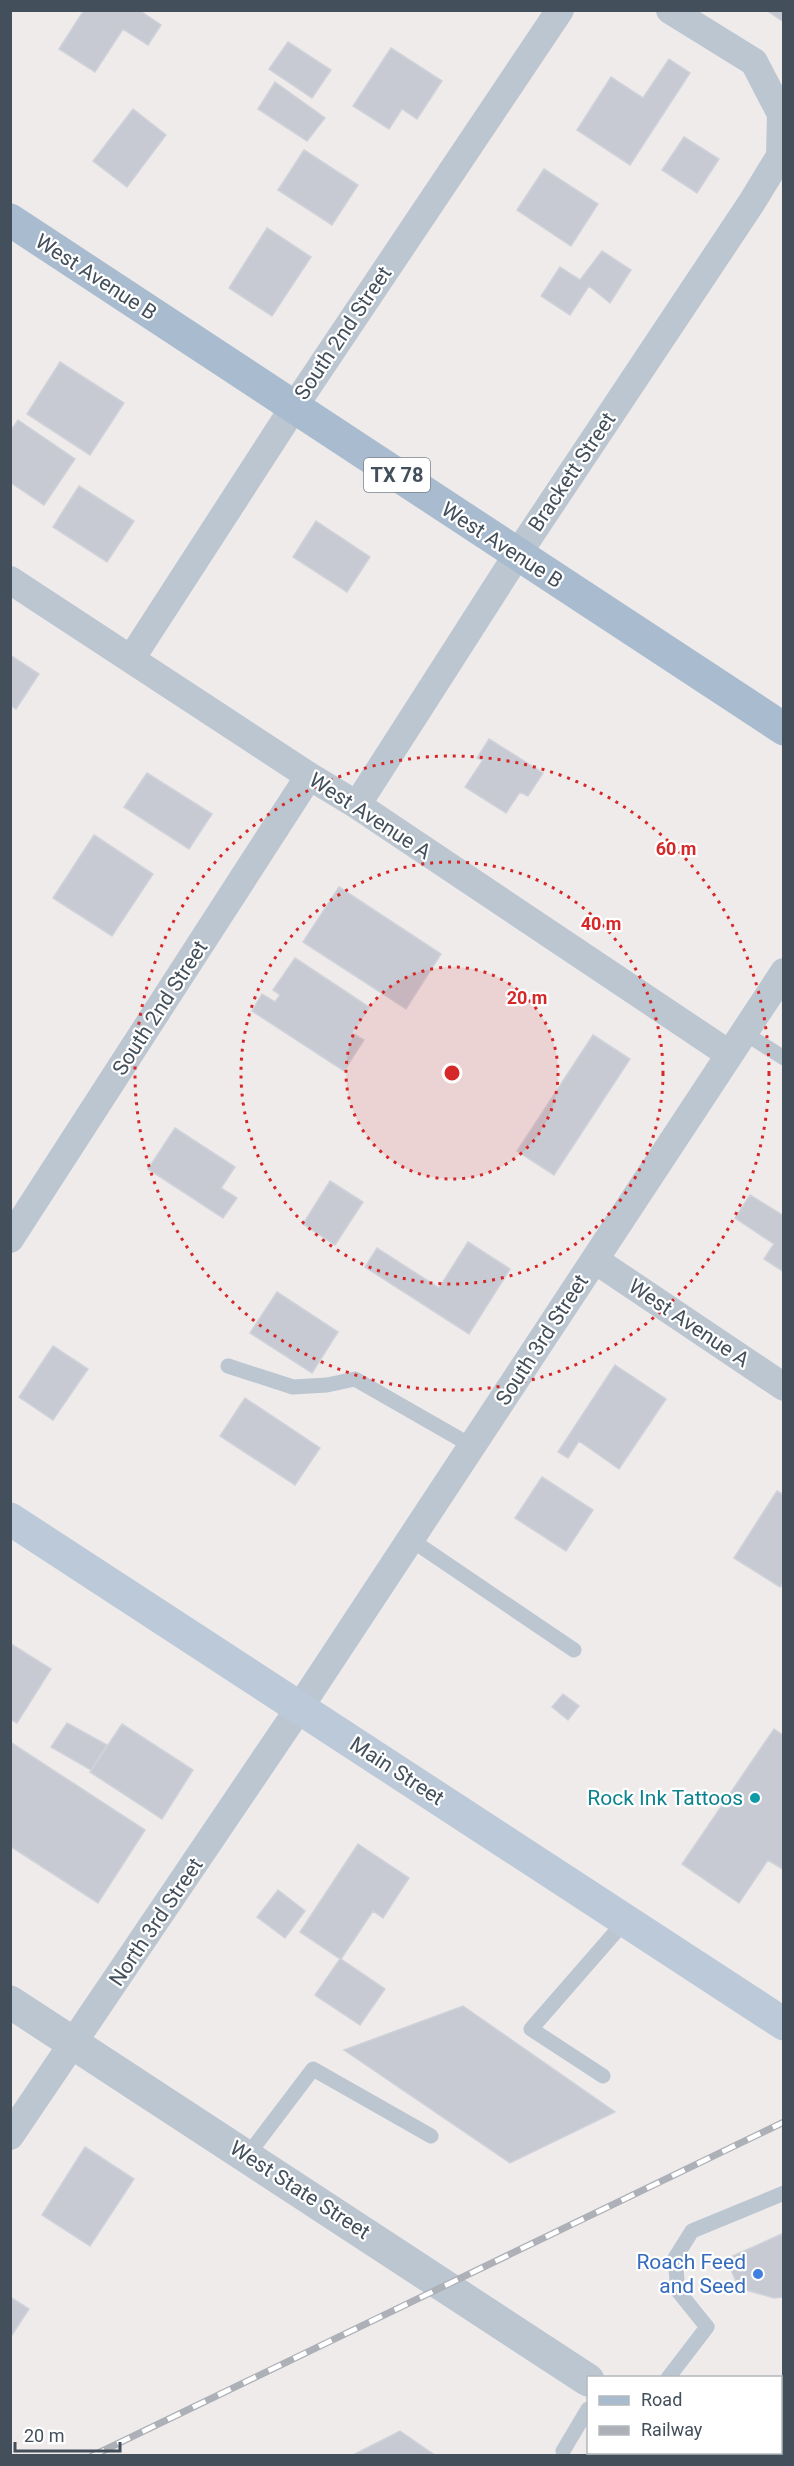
<svg xmlns="http://www.w3.org/2000/svg" width="794" height="2466" font-family="Roboto,sans-serif">
  <rect width="100%" height="100%" fill="#efebeb"/>
  <path fill="#c7cad3" stroke="#cfd2d9" stroke-width="1.5" d="M84 10H139L161 25 148 45 123 29 95 72 59 49Z
    M766 10H784V22Z
    M288 42 331 70 312 98 269 69Z
    M391 48 442 81 417 119 402 109 389 129 353 106Z
    M669 59 690 73 630 165 577 130 611 77 643 98Z
    M275 82 325 118 307 141 258 109Z
    M133 109 166 135 127 187 93 161Z
    M684 137 719 159 697 193 662 170Z
    M304 150 358 185 332 225 278 190Z
    M544 169 598 204 571 246 517 210Z
    M267 228 311 257 272 316 229 288Z
    M602 251 631 270 610 303 589 286 570 315 541 296 560 267 580 280Z
    M60 362 124 403 90 455 27 414Z
    M18 420 75 459 44 505 10 482V432Z
    M79 486 134 521 107 562 53 527Z
    M316 521 370 557 347 592 293 557Z
    M10 655 39 674 16 709 10 705Z
    M489 739 543 773 528 796 520 792 506 813 465 787 483 760 477 758Z
    M147 773 212 814 189 849 124 807Z
    M94 835 153 874 112 936 53 898Z
    M339 887 441 954 406 1009 303 942Z
    M295 958 369 1007 352 1033 364 1040 344 1071 252 1011 262 994 275 1002 280 995 273 990Z
    M593 1035 630 1059 554 1175 517 1151Z
    M175 1128 235 1167 221 1188 237 1198 223 1218 148 1169Z
    M330 1181 363 1202 335 1245 303 1224Z
    M750 1195 784 1216V1272L764 1259 774 1244 735 1218Z
    M468 1242 510 1269 469 1334 365 1267 377 1248 439 1288Z
    M277 1292 338 1332 312 1373 250 1333Z
    M53 1346 88 1369 53 1420 19 1397Z
    M615 1365 666 1399 619 1469 579 1441 568 1458 558 1452Z
    M245 1398 320 1448 295 1485 220 1436Z
    M542 1477 593 1510 566 1551 515 1518Z
    M777 1491 784 1495V1582L780 1587 734 1558Z
    M11 1644 51 1669 17 1723 10 1719Z
    M563 1694 579 1706 568 1720 552 1707Z
    M67 1723 107 1745 91 1770 51 1747Z
    M122 1724 193 1770 162 1819 90 1772Z
    M774 1729 784 1736V1870L768 1860 739 1903 682 1864Z
    M10 1742 145 1830 98 1903 10 1846Z
    M358 1844 409 1878 383 1918 373 1911 341 1959 385 1989 360 2025 315 1995 340 1959 300 1932Z
    M278 1890 305 1911 285 1938 257 1917Z
    M463 2006 615 2112 510 2163 344 2050Z
    M85 2147 134 2179 90 2246 42 2215Z
    M784 2233V2297L774 2298 739 2288 726 2259Z
    M10 2297 29 2309 10 2338Z
    M784 2391V2434L780 2432V2396Z
    M400 2431 436 2456H351Z"/>
  <g fill="none" stroke-linecap="round" stroke-linejoin="round">
    <path stroke="#bbc6d0" stroke-width="15" d="M743 1032 784 1058
      M228 1366 293 1387 327 1385 355 1379 472 1446
      M410 1539 574 1650
      M603 2076 531 2029 626 1920
      M247 2156 313 2069 431 2136
      M668 2378 707 2327 678 2291 675 2258 692 2231 784 2193
      M563 2451 588 2409"/>
    <path stroke="#bbc6d0" stroke-width="28" d="M10 580 309 776 357 805 729 1054
      M131 659 294 407 560 10
      M357 805 517 555 752 202 780 156 781 114 754 62 670 10
      M10 1239 309 776
      M595 1260 784 1387
      M10 2136 300 1707 784 972"/>
    <path stroke="#bbc6d0" stroke-width="33" d="M10 2002 588 2380
      M701 2452 706 2456"/>
    <path stroke="#bcc9d8" stroke-width="33" d="M10 1519 784 2024"/>
    <path stroke="#a8bbcf" stroke-width="33" d="M10 220 784 729"/>
    <g stroke="#adb1b7" stroke-width="7">
      <path id="rail" d="M92 2456 784 2122"/>
    </g>
    <use href="#rail" stroke="#fff" stroke-width="4.5" stroke-dasharray="14" stroke-linecap="butt"/>
  </g>
  <circle cx="452" cy="1073" r="106" fill="#d62828" fill-opacity=".12"/>
  <g fill="none" stroke="#d62828" stroke-width="3" stroke-dasharray="3 6">
    <circle cx="452" cy="1073" r="106"/>
    <circle cx="452" cy="1073" r="211"/>
    <circle cx="452" cy="1073" r="317"/>
  </g>
  <circle fill="#0f9aa8" stroke="#fff" stroke-width="2" cx="755" cy="1798" r="6"/>
  <circle fill="#3f7fe0" stroke="#fff" stroke-width="2" cx="758" cy="2274" r="6"/>
  <g text-anchor="middle" stroke-width="4.5" stroke-linejoin="round" paint-order="stroke">
    <rect fill="#fff" stroke="#7b848c" stroke-width="1.5" x="364" y="458" width="66" height="34" rx="4.5"/>
    <g font-size="20" font-weight="bold" fill="#434f5b">
      <text x="397" y="482">TX 78</text>
    </g>
    <g font-size="21" fill="#434f5b" stroke="#fff">
      <text transform="translate(96 277) rotate(33)" y="7">West Avenue B</text>
      <text transform="translate(343 333) rotate(-56)" y="7">South 2nd Street</text>
      <text transform="translate(572 472) rotate(-56)" y="7">Brackett Street</text>
      <text transform="translate(502 545) rotate(33)" y="7">West Avenue B</text>
      <text transform="translate(370 816) rotate(33)" y="7">West Avenue A</text>
      <text transform="translate(160 1008) rotate(-57)" y="7">South 2nd Street</text>
      <text transform="translate(689 1323) rotate(34)" y="7">West Avenue A</text>
      <text transform="translate(542 1340) rotate(-57)" y="7">South 3rd Street</text>
      <text transform="translate(397 1771) rotate(33)" y="7">Main Street</text>
      <text transform="translate(156 1922) rotate(-56)" y="7">North 3rd Street</text>
      <text transform="translate(300 2190) rotate(33)" y="7">West State Street</text>
    </g>
    <g font-size="21" fill="#0d838f" stroke="#fff" text-anchor="end">
      <text x="743" y="1805">Rock Ink Tattoos</text>
    </g>
    <g font-size="21" fill="#366cbe" stroke="#fff" text-anchor="end">
      <text x="746" y="2269">Roach Feed<tspan x="746" dy="24">and Seed</tspan></text>
    </g>
  </g>
  <circle cx="452" cy="1073" r="9" fill="#d62828" stroke="#fff" stroke-width="3"/>
  <g font-size="18" text-anchor="middle" font-weight="bold" fill="#d62828" stroke="#fff" stroke-width="4.5" stroke-linejoin="round" paint-order="stroke">
    <text x="676" y="855">60 m</text>
    <text x="601" y="930">40 m</text>
    <text x="527" y="1004">20 m</text>
  </g>
  <rect width="794" height="2466" fill="none" stroke="#434f5b" stroke-width="24"/>
  <rect x="587" y="2376" width="195" height="78" fill="#ffffff" stroke="#b4b9bd" stroke-width="1.5"/>
  <rect x="599" y="2396" width="30" height="9" fill="#a8bbcf" stroke="#b4b9bd" stroke-width="1.5"/>
  <text x="641" y="2406" font-size="18" fill="#434f5b">Road</text>
  <rect x="599" y="2426" width="30" height="9" fill="#adb1b7" stroke="#b4b9bd" stroke-width="1.5"/>
  <text x="641" y="2436" font-size="18" fill="#434f5b">Railway</text>
  <path d="M15 2442v9h105v-9" fill="none" stroke="#434f5b" stroke-width="3"/>
  <text x="24" y="2442" font-size="18" fill="#434f5b" stroke="#ffffff" stroke-width="4.5" paint-order="stroke">20 m</text>
</svg>
